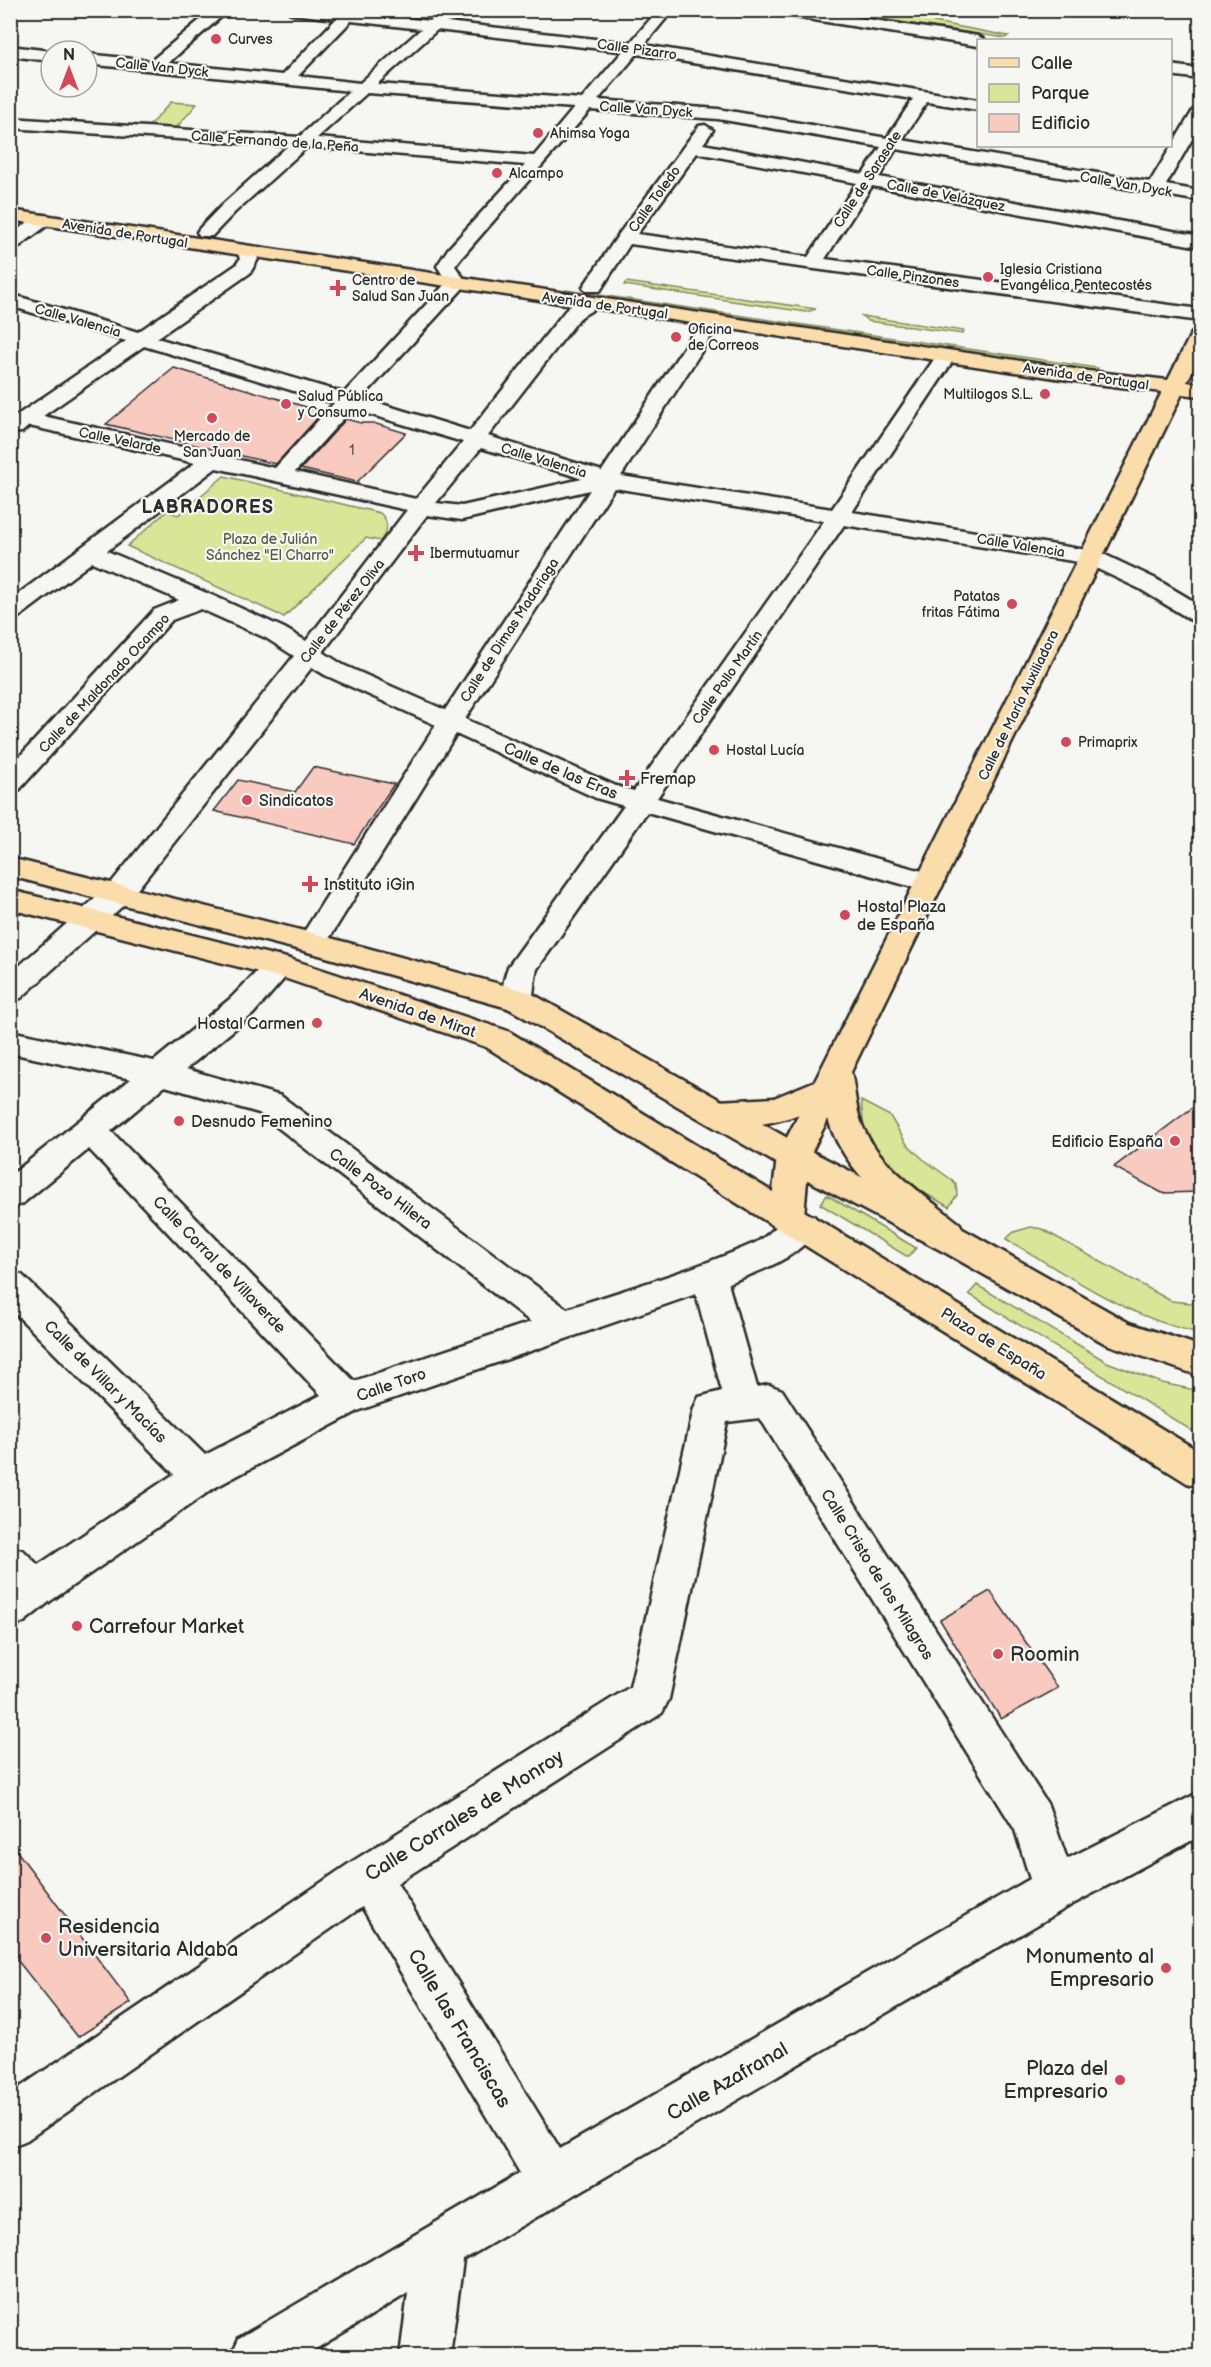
<svg xmlns="http://www.w3.org/2000/svg" width="1211" height="2367" font-family="'Balsamiq Sans',sans-serif">
  <rect width="100%" height="100%" fill="#f6f6f2"/>
  <filter id="ink" filterUnits="userSpaceOnUse"><feTurbulence type="fractalNoise" baseFrequency=".0167" numOctaves="2"/><feDisplacementMap in="SourceGraphic" scale="12" xChannelSelector="R" yChannelSelector="G"/><feConvolveMatrix kernelMatrix="1 2 1 2 8 2 1 2 1" color-interpolation-filters="sRGB"/></filter>
  <g filter="url(#ink)">
    <path fill="#d9e597" stroke="#828861" stroke-width="1.5" d="M843 11H932L928 16 934 22 1008 36 1005 38 841 13Z
      M171 102 197 104 176 128 149 126Z
      M626 282 816 309 806 312 631 286 624 285Z
      M566 290 1098 368 1097 372 563 293Z
      M862 316 964 331 963 334 868 321Z
      M224 476 380 513C390 522 388 531 380 541L366 538 284 617 127 546 167 511 178 515Z
      M861 1101 890 1116 906 1143 923 1159 952 1180 956 1185 957 1195 949 1207C925 1193 889 1174 873 1151 863 1137 863 1118 861 1101Z
      M827 1195 916 1248 908 1257 820 1204Z
      M1031 1227 1042 1229 1171 1301 1191 1303 1200 1301V1333C1129 1319 1068 1275 1006 1239L1014 1232Z
      M977 1285 1107 1362 1162 1383 1200 1391 1199 1435 969 1294Z"/>
    <path fill="#f9cabf" stroke="#2b2b2b" stroke-width="1.5" d="M174 368 323 412 276 464 106 424Z
      M346 419 361 423H373L406 433 357 482 301 469Z
      M313 767 394 784 354 844 214 811 238 780 295 792Z
      M1200 1102V1192L1162 1193 1114 1167Z
      M990 1591 1058 1688 1001 1719 940 1620Z
      M10 1842 131 2003 78 2037 10 1951Z"/>
    <g fill="none" stroke-linecap="round" stroke-linejoin="round">
      <g stroke="#2b2b2b" stroke-width="5">
        <path id="minor" d="M212 10H229L168 63 282 75 336 19 293 14 286 10H360L358 13 430 21 444 12 451 16 446 22 630 43 658 10H673L644 45 978 100V110L927 102 902 140 1150 182 1192 112 1194 109 1200 107V125L1166 185 1200 191V201L896 149 879 177 1200 236V247L872 186 825 259 1200 309V321L630 244 600 291H586L583 287 619 234 699 126 705 125 713 130 703 144 863 174 881 147 718 119 590 110 462 257 455 266 467 283 464 287 362 398 470 431 565 311C574 302 584 296 597 299L600 303C595 310 585 313 579 319L488 436 602 471 704 317H718L721 321 621 476 832 509 939 352H953L956 356 852 512 1099 552 1156 579 1200 605V622L1191 620 1140 589 1085 563 844 525 657 798 940 876 944 883 940 890 930 892 647 812 537 969C533 982 535 996 529 1008L518 1011 507 1008C500 994 503 981 508 967L624 806 596 798 456 734 322 950 312 953 302 950 297 943 436 725 325 675 312 667 128 901 21 998 10 1001V974L108 887 294 656 266 638 201 609 172 620 19 790 10 792V767L154 610 179 600 92 562 19 617 10 619V600L195 463 29 426 22 432 10 433V420L126 341 10 306V294L138 332 236 265 240 259 237 251 239 247H253L258 259 250 273 157 338 344 393 447 282 437 266 448 249 525 165 307 147 235 212 212 236H200L197 232 200 228 223 204 288 146 10 128V118L299 137 350 91 87 64V54L151 61ZM351 21 421 29 360 83 298 76ZM437 30 619 51H623L582 99 377 84ZM637 54 913 99 887 138 718 109 598 100ZM367 93 574 108 534 156 317 138ZM697 153 857 183 808 257 637 234ZM144 346 334 403 275 468 43 416ZM352 409 463 442 416 499 295 472ZM481 448 568 474 582 479 462 506 436 503ZM216 468 407 510 306 641 284 628 216 597 107 551ZM614 488 824 521 634 791 616 786 465 719ZM590 490 445 710 343 665 323 652 427 515 462 520Z
          M769 10H808L978 36 985 40H978V46L776 14Z
          M10 46 51 51V61L10 56Z
          M1170 65 1200 69V79L1170 75Z
          M43 215 49 216 52 220 49 224 17 248 10 249V235L37 216Z
          M279 956 289 959 294 966 289 973 253 1014 186 1069 281 1096 567 1309C629 1288 694 1270 755 1243 778 1232 785 1206 814 1216L819 1225C802 1257 761 1271 728 1283L757 1387 769 1385 782 1390 1048 1805 1067 1859 1200 1792V1836L1071 1905 463 2260 450 2356H400L408 2293 304 2356H231L239 2338 520 2173 362 1907 27 2140 10 2147V2094L353 1861 630 1687 694 1408 699 1397 722 1391 696 1294 360 1410 214 1488 49 1602 24 1622 10 1627V1546L24 1551 38 1565 174 1474 10 1308V1271L22 1275 205 1455 321 1395 89 1149 22 1204 10 1208V1176L131 1079 10 1053V1031L154 1061 231 998 269 959ZM165 1086 259 1113 531 1322 354 1381 111 1131ZM760 1418 1015 1830 1030 1879 560 2149 397 1883 662 1713 669 1699 727 1422Z"/>
      </g>
      <g stroke="#2b2b2b" stroke-width="5">
        <path id="major" d="M10 210 1088 371 1168 380 1190 336 1193 332 1200 330V355L1187 382 1200 384V396L1182 394 851 1072C855 1088 855 1106 861 1122 875 1163 927 1197 960 1224L965 1234 960 1244 948 1247 936 1244C895 1208 844 1174 828 1119L809 1157 804 1216 799 1225 787 1229 775 1225 770 1216 777 1157 799 1114C771 1125 734 1130 706 1121L701 1113 706 1105 717 1101 774 1098 815 1081 1162 392 1088 383 10 220Z"/>
      </g>
      <g stroke="#2b2b2b" stroke-width="5">
        <path id="highway" d="M10 858 312 933 529 992 805 1148 970 1233 1129 1323 1200 1346V1376L1106 1344 946 1253 781 1166 508 1008 312 953 10 876Z
          M10 890 293 960 508 1031 1200 1452V1487L1187 1483 486 1047 287 979 10 909Z"/>
      </g>
      <use href="#minor" fill="#f6f6f2" fill-rule="evenodd"/>
      <use href="#major" fill="#fbddab" fill-rule="evenodd"/>
      <use href="#highway" fill="#fbddab" fill-rule="evenodd"/>
    </g>
  </g>
  <g fill="#d1495b" stroke="#f6f6f2" stroke-width="2">
    <circle cx="216" cy="39" r="6"/>
    <circle cx="538" cy="133" r="6"/>
    <circle cx="497" cy="173" r="6"/>
    <circle cx="988" cy="277" r="6"/>
    <path d="M335 279h6v6h6v6h-6v6h-6v-6h-6v-6h6z"/>
    <circle cx="676" cy="337" r="6"/>
    <circle cx="1045" cy="394" r="6"/>
    <circle cx="286" cy="404" r="6"/>
    <circle cx="212" cy="418" r="6"/>
    <path d="M413 544h6v6h6v6h-6v6h-6v-6h-6v-6h6z"/>
    <circle cx="1012" cy="604" r="6"/>
    <circle cx="1066" cy="742" r="6"/>
    <circle cx="714" cy="750" r="6"/>
    <path d="M624 769h6v6h6v6h-6v6h-6v-6h-6v-6h6z"/>
    <circle cx="247" cy="800" r="6"/>
    <path d="M307 875h6v6h6v6h-6v6h-6v-6h-6v-6h6z"/>
    <circle cx="845" cy="915" r="6"/>
    <circle cx="317" cy="1023" r="6"/>
    <circle cx="179" cy="1121" r="6"/>
    <circle cx="1175" cy="1141" r="6"/>
    <circle cx="77" cy="1626" r="6"/>
    <circle cx="998" cy="1654" r="6"/>
    <circle cx="46" cy="1938" r="6"/>
    <circle cx="1166" cy="1968" r="6"/>
    <circle cx="1120" cy="2080" r="6"/>
  </g>
  <g text-anchor="middle" stroke-width="4.5" stroke-linejoin="round" paint-order="stroke">
    <g font-size="14" fill="#2b2b2b" stroke="#f6f6f2" text-anchor="start">
      <text x="228" y="44">Curves</text>
      <text x="550" y="138">Ahimsa Yoga</text>
      <text x="509" y="178">Alcampo</text>
      <text x="1000" y="274">Iglesia Cristiana<tspan x="1000" dy="16">Evangélica Pentecostés</tspan></text>
      <text x="352" y="285">Centro de<tspan x="352" dy="16">Salud San Juan</tspan></text>
      <text x="688" y="334">Oficina<tspan x="688" dy="16">de Correos</tspan></text>
      <text x="1033" y="399" text-anchor="end">Multilogos S.L.</text>
      <text x="298" y="401">Salud Pública<tspan x="298" dy="16">y Consumo</tspan></text>
      <text x="212" y="441" text-anchor="middle">Mercado de<tspan x="212" dy="16">San Juan</tspan></text>
      <text x="430" y="558">Ibermutuamur</text>
      <text x="1000" y="601" text-anchor="end">Patatas<tspan x="1000" dy="16">fritas Fátima</tspan></text>
      <text x="1078" y="747">Primaprix</text>
      <text x="726" y="755">Hostal Lucía</text>
    </g>
    <g font-size="14" fill="#2b2b2b" stroke="#f6f6f2">
      <text transform="translate(637 49) rotate(8)" y="5">Calle Pizarro</text>
      <text transform="translate(162 67) rotate(6)" y="5">Calle Van Dyck</text>
      <text transform="translate(646 109) rotate(4)" y="5">Calle Van Dyck</text>
      <text transform="translate(275 141) rotate(4)" y="5">Calle Fernando de la Peña</text>
      <text transform="translate(867 179) rotate(-57)" y="5">Calle de Sarasate</text>
      <text transform="translate(1126 184) rotate(10)" y="5">Calle Van Dyck</text>
      <text transform="translate(946 195) rotate(11)" y="5">Calle de Velázquez</text>
      <text transform="translate(654 199) rotate(-54)" y="5">Calle Toledo</text>
      <text transform="translate(125 233) rotate(9)" y="5">Avenida de Portugal</text>
      <text transform="translate(913 276) rotate(8)" y="5">Calle Pinzones</text>
      <text transform="translate(605 305) rotate(8)" y="5">Avenida de Portugal</text>
      <text transform="translate(78 320) rotate(16)" y="5">Calle Valencia</text>
      <text transform="translate(1086 376) rotate(8)" y="5">Avenida de Portugal</text>
      <text transform="translate(120 440) rotate(12)" y="5">Calle Velarde</text>
      <text transform="translate(544 460) rotate(17)" y="5">Calle Valencia</text>
      <text transform="translate(1021 545) rotate(9)" y="5">Calle Valencia</text>
      <text transform="translate(342 611) rotate(-52)" y="5">Calle de Pérez Oliva</text>
      <text transform="translate(509 630) rotate(-57)" y="5">Calle de Dimas Madariaga</text>
      <text transform="translate(727 677) rotate(-55)" y="5">Calle Pollo Martín</text>
      <text transform="translate(104 683) rotate(-47)" y="5">Calle de Maldonado Ocampo</text>
      <text transform="translate(1018 705) rotate(-64)" y="5">Calle de María Auxiliadora</text>
    </g>
    <g font-size="14" fill="#5e5350">
      <text x="352" y="455">1</text>
    </g>
    <g font-size="14" fill="#565a46" stroke="#f6f6f2">
      <text x="270" y="544">Plaza de Julián<tspan x="270" dy="16">Sánchez "El Charro"</tspan></text>
    </g>
    <g font-size="16" fill="#2b2b2b" stroke="#f6f6f2">
      <text transform="translate(561 770) rotate(23)" y="6">Calle de las Eras</text>
      <text transform="translate(418 1012) rotate(19)" y="6">Avenida de Mirat</text>
      <text transform="translate(381 1188) rotate(37)" y="6">Calle Pozo Hilera</text>
      <text transform="translate(220 1264) rotate(46)" y="6">Calle Corral de Villaverde</text>
      <text transform="translate(994 1343) rotate(32)" y="6">Plaza de España</text>
      <text transform="translate(106 1381) rotate(45)" y="6">Calle de Villar y Macías</text>
      <text transform="translate(391 1384) rotate(-19)" y="6">Calle Toro</text>
      <text transform="translate(878 1574) rotate(58)" y="6">Calle Cristo de los Milagros</text>
    </g>
    <g font-size="16" fill="#2b2b2b" stroke="#f6f6f2" text-anchor="start">
      <text x="640" y="784">Fremap</text>
      <text x="259" y="806">Sindicatos</text>
      <text x="324" y="890">Instituto iGin</text>
      <text x="857" y="912">Hostal Plaza<tspan x="857" dy="18">de España</tspan></text>
      <text x="305" y="1029" text-anchor="end">Hostal Carmen</text>
      <text x="191" y="1127">Desnudo Femenino</text>
      <text x="1163" y="1147" text-anchor="end">Edificio España</text>
    </g>
    <g font-size="18" font-weight="bold" letter-spacing="1.5" fill="#2b2b2b" stroke="#f6f6f2">
      <text x="208" y="513">LABRADORES</text>
    </g>
    <g font-size="20" fill="#2b2b2b" stroke="#f6f6f2" text-anchor="start">
      <text x="89" y="1633">Carrefour Market</text>
      <text x="1010" y="1661">Roomin</text>
      <text x="58" y="1933">Residencia<tspan x="58" dy="23">Universitaria Aldaba</tspan></text>
      <text x="1154" y="1963" text-anchor="end">Monumento al<tspan x="1154" dy="23">Empresario</tspan></text>
      <text x="1108" y="2075" text-anchor="end">Plaza del<tspan x="1108" dy="23">Empresario</tspan></text>
    </g>
    <g font-size="20" fill="#2b2b2b" stroke="#f6f6f2">
      <text transform="translate(464 1815) rotate(-32)" y="7">Calle Corrales de Monroy</text>
      <text transform="translate(460 2028) rotate(59)" y="7">Calle las Franciscas</text>
      <text transform="translate(727 2081) rotate(-30)" y="7">Calle Azafranal</text>
    </g>
  </g>
  <rect width="1211" height="2367" fill="none" stroke="#f6f6f2" stroke-width="36"/>
  <rect x="18" y="18" width="1175" height="2331" fill="none" stroke="#2b2b2b" stroke-width="2" filter="url(#ink)"/>
  <rect x="977" y="39" width="195" height="108" fill="#f6f6f2" stroke="#a5a5a2" stroke-width="1.5"/>
  <rect x="989" y="58" width="30" height="9" fill="#fbddab" stroke="#a5a5a2" stroke-width="1.5"/>
  <text x="1031" y="69" font-size="18" fill="#2b2b2b">Calle</text>
  <rect x="989" y="84" width="30" height="18" fill="#d9e597" stroke="#a5a5a2" stroke-width="1.5"/>
  <text x="1031" y="99" font-size="18" fill="#2b2b2b">Parque</text>
  <rect x="989" y="114" width="30" height="18" fill="#f9cabf" stroke="#a5a5a2" stroke-width="1.5"/>
  <text x="1031" y="129" font-size="18" fill="#2b2b2b">Edificio</text>
  <g transform="translate(69 69)"><circle r="28" fill="#f6f6f2" stroke="#a5a5a2" stroke-width="1.5"/>
  <path d="M0-4.5L10 22L0 15L-10 22Z" fill="#d1495b"/>
  <text y="-9" font-size="16" font-weight="bold" text-anchor="middle" fill="#2b2b2b">N</text>
  </g>
</svg>
